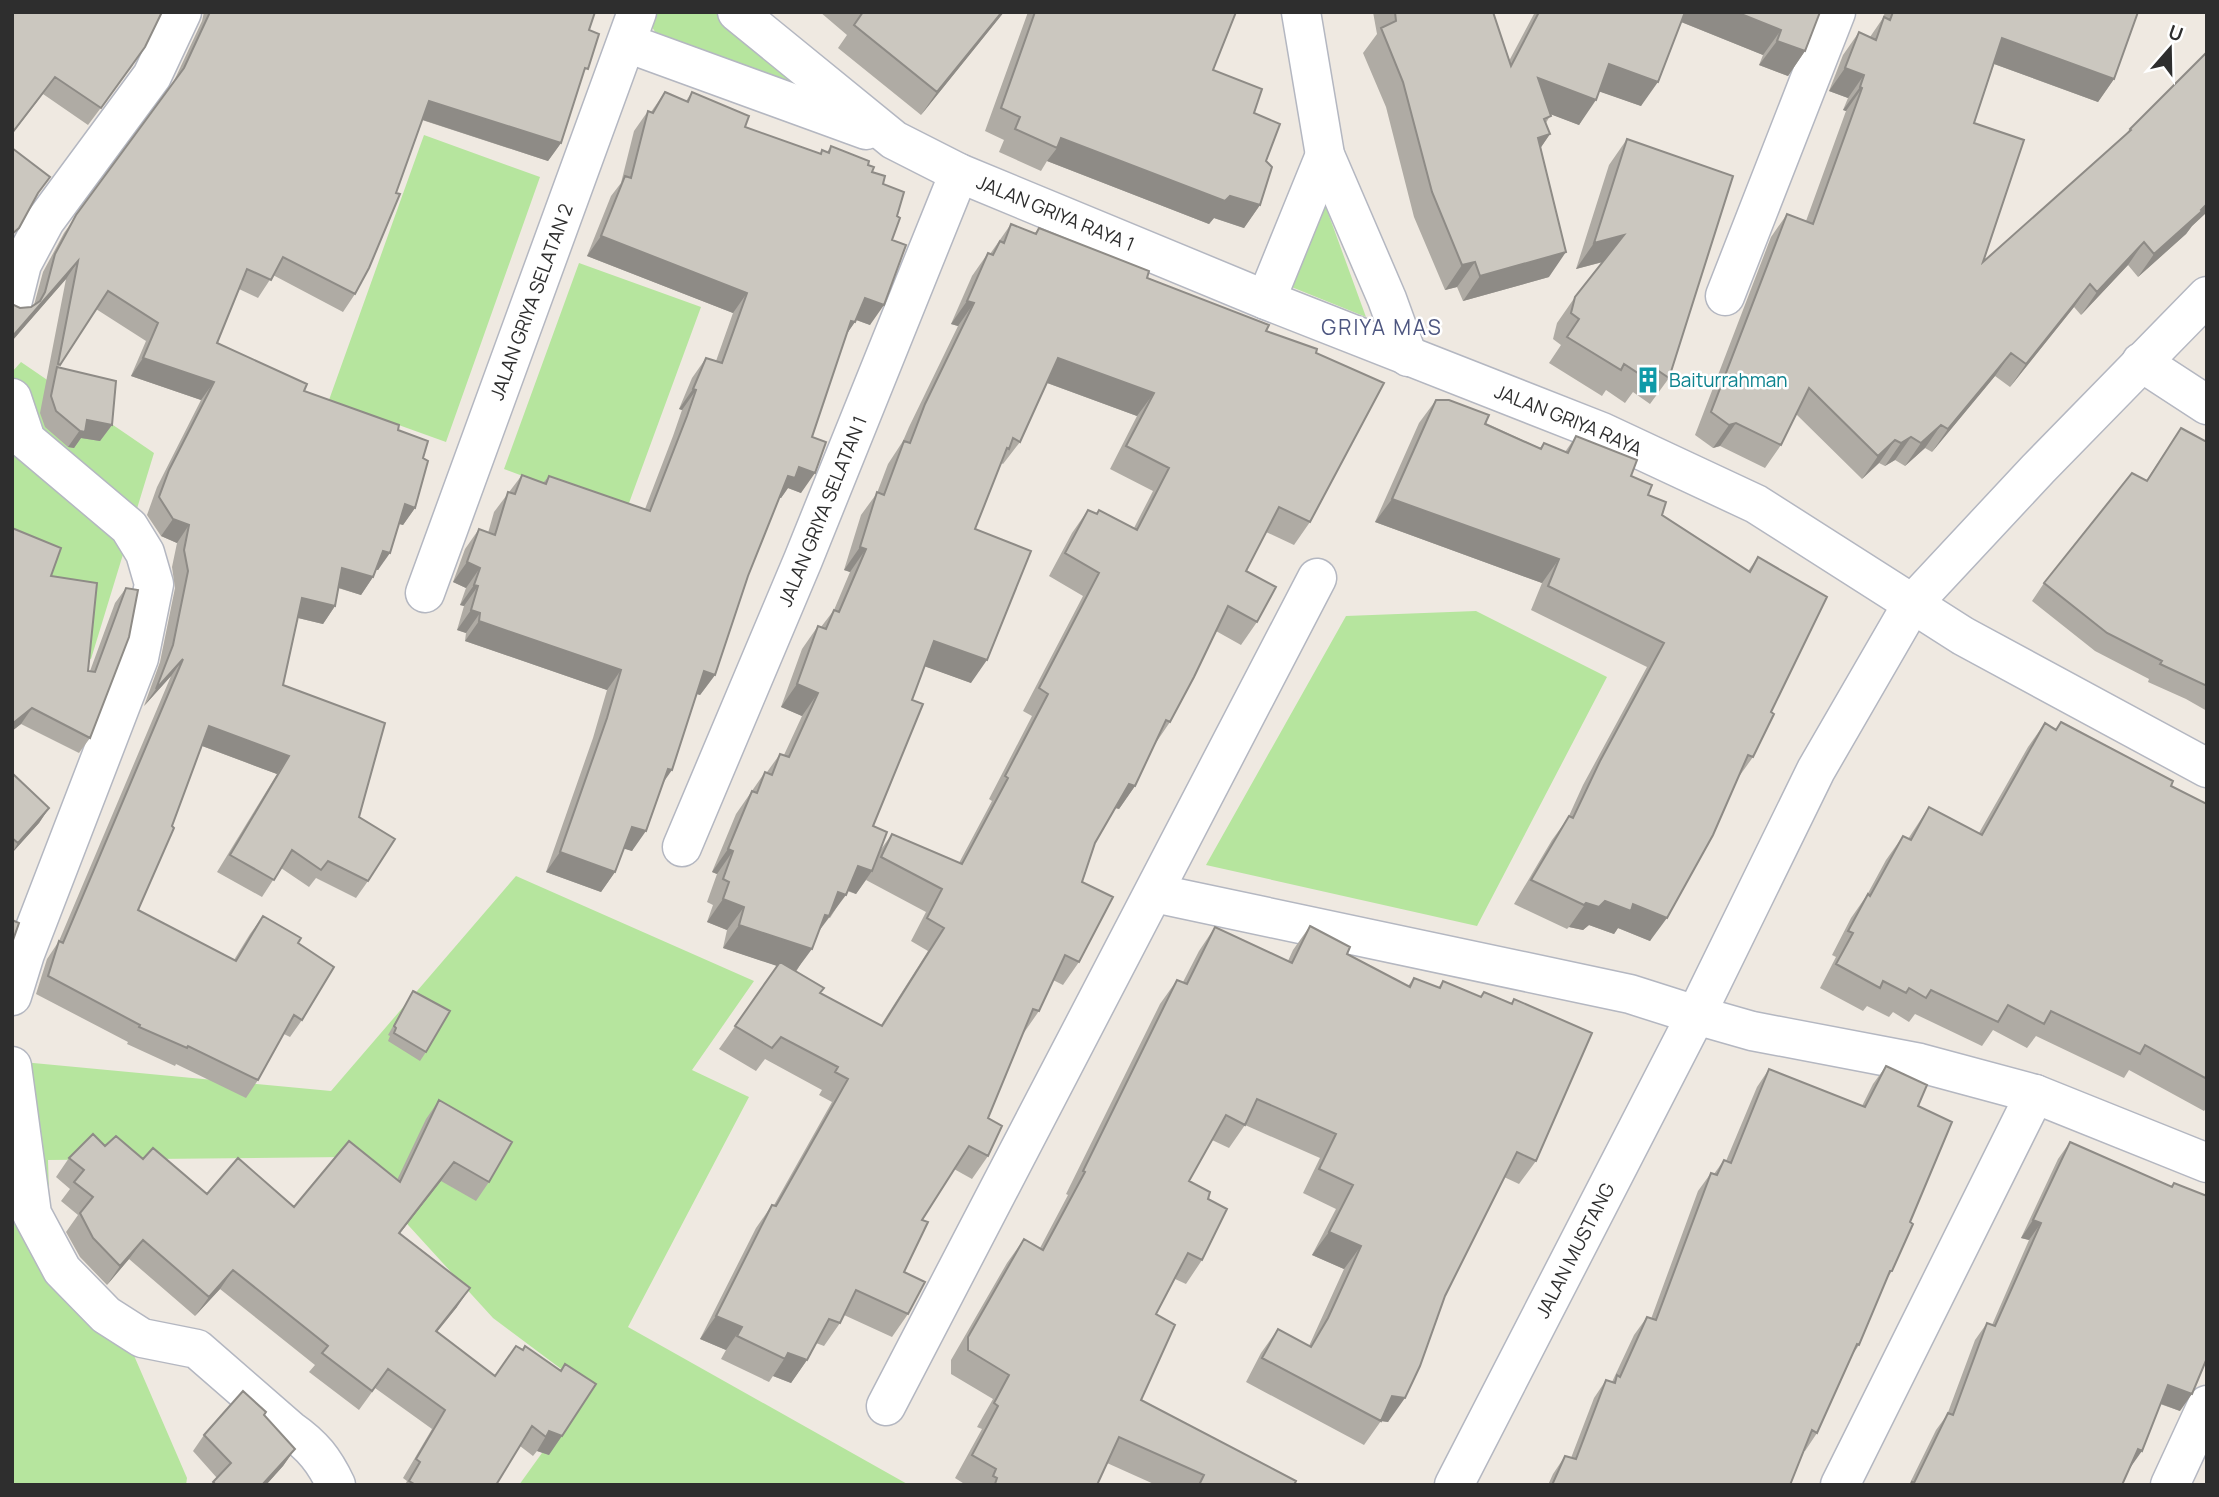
<svg xmlns="http://www.w3.org/2000/svg" width="2219" height="1497" font-family="Manrope,sans-serif">
  <rect width="100%" height="100%" fill="#efe9e1"/>
  <path fill="#b6e59e" d="M651 12H719L813 94 659 38 652 27Z
    M424 135 540 177 446 442 329 400Z
    M1323 199 1366 317 1289 286Z
    M579 263 701 307 625 514 504 469Z
    M21 362 154 453 91 659 12 628V372Z
    M1476 611 1607 677 1477 926 1206 865 1346 616Z
    M516 876 754 981 692 1070 749 1097 628 1327 909 1485H519L588 1389 493 1318 346 1157 48 1160 51 1258 129 1344 187 1478 186 1485H12V1061L331 1091Z"/>
  <g fill="none" stroke-linecap="round" stroke-linejoin="round">
    <g stroke="#b4b7c1" stroke-width="41">
      <g id="minor">
        <path id="s1" d="M737 12 894 140 959 173 1266 300 1602 432 1756 504 1963 636 2207 768"/>
        <path d="M1301 12 1325 155 1387 299 1408 357"/>
        <path d="M627 43 866 130"/>
        <path d="M1725 296 1836 12"/>
        <path d="M1266 300 1325 155"/>
        <path d="M12 304 22 264 45 221 152 76 182 12"/>
        <path d="M2141 362 2207 405"/>
        <path d="M12 398 26 440 129 527 145 553 154 584 139 658 25 954 12 996"/>
        <path id="s2" d="M425 593 637 12"/>
        <path id="s3" d="M682 847 803 560 959 173"/>
        <path d="M1154 893 1630 994 1696 1015 1752 1031 1920 1063 2035 1094 2207 1163"/>
        <path d="M12 1066 32 1214 62 1270 106 1315 142 1338 197 1349 290 1430C313 1446 324 1460 336 1485"/>
        <path d="M886 1406 1317 578"/>
        <path id="s4" d="M1454 1485 1696 1015 1816 770 1912 604 2038 469 2207 296"/>
        <path d="M1840 1485 2035 1094"/>
        <path d="M2170 1485 2207 1405"/>
      </g>
    </g>
    <use href="#minor" stroke="#fff" stroke-width="38"/>
  </g>
  <path fill="#afaba4" fill-rule="evenodd" d="M12 12 133 65 88 125 43 94 12 134Z
    M204 12H595L589 30 582 78 561 143 548 161 422 120 355 294 343 312 273 275 258 298 239 289 217 343 304 391 398 430 423 458 415 508 403 525 399 524 378 570H376L373 577 361 595 338 588 335 606 323 624 298 618 283 685 359 817 368 881 356 898 316 878 309 887 281 868 262 897 217 872 277 774 202 746 138 910 234 960 250 934 263 916 298 943 302 1020 290 1037 284 1034 258 1080 246 1098 176 1064 175 1066 127 1044 128 1042 36 994 47 959 59 941 171 676 144 706 160 662 175 588 172 567 177 543 161 536 147 515 157 487 201 400 131 376 146 341 96 309 58 367 112 425 100 441 81 438 74 448 68 447 45 427 40 413 66 279 12 341 20 308 31 307 34 305 43 272 64 233 173 83 202 21Z
    M820 12H1004L921 115 838 48 847 35Z
    M1028 12H1236L1213 70 1254 113 1266 161 1260 205 1244 228 1214 218 1209 224 1047 161 1041 171 999 152 1004 140 985 131Z
    M1373 12H1493L1509 61 1535 12H1820L1805 51 1788 76 1759 65 1763 55 1681 22 1641 106 1599 91 1579 125 1551 114 1546 123 1550 134 1541 147 1549 277 1463 301 1457 287 1445 290 1414 217 1386 107 1363 53 1377 34Z
    M1885 12H2138L2114 79 2098 102 1994 64 1974 123 1983 262 2125 135 2130 129 2207 52V212L2192 226 2186 234 2138 277 2128 265 2081 315 2074 307 2010 387 1995 376 1932 452 1925 448 1905 466 1895 460 1885 466 1879 463 1862 479 1796 414 1781 445 1765 468 1720 446 1713 448 1695 435 1771 237 1787 214 1806 221 1846 111 1843 110 1848 98 1829 91 1843 55 1859 32 1870 37 1883 18Z
    M665 92 686 101 692 92 745 127 820 154 822 150 827 152 831 146 868 165 883 184 897 216 892 240 870 325 856 320 846 335 812 437 801 493 788 488 781 498H779L748 576 715 675 700 695 696 694 664 782 632 851 624 848 615 872 601 892 546 872 593 738 607 690 465 641 466 633 457 630 464 606 460 605 466 588 453 582 465 549 479 529 488 533 494 512 522 475 543 483 549 476 645 509 673 436 682 410 679 409 692 378 706 358 716 361 733 313 587 256 611 196 621 183 634 131 648 111 651 112Z
    M1627 139 1669 378 1650 404 1633 392 1625 403 1606 390 1602 396 1549 363 1561 345 1553 339 1557 323 1575 297 1603 262 1576 269 1609 165Z
    M1011 224 1035 233 1039 228 1266 331 1316 353 1310 522 1294 545 1266 532 1246 571 1257 622 1241 645 1216 631 1170 722 1155 744 1135 786 1119 809 1115 808 1095 843 1082 882 1079 962 1063 985 1053 980 1039 1011 1023 1034 988 1118V1156L972 1179 954 1169 922 1220 904 1272 908 1314 892 1337 844 1315 840 1323 824 1346 816 1343 807 1360 791 1383 773 1376 769 1382 721 1359 726 1350 700 1339 756 1228 772 1205H774L832 1102 819 1095 822 1090 765 1059 756 1071 719 1049 778 966 723 948 727 930 707 922 713 905 707 902 717 874 712 872 736 814 765 772H767L780 754 784 755 802 716 781 707 802 649 818 626 821 627 834 610 850 572 844 570 861 515 877 493 888 464 903 441 909 427 958 326 951 324 972 276 988 253 990 254ZM1047 383 1137 416 1110 469 1153 491 1134 528 1099 510 1096 514 1088 510 1072 533 1049 576 1083 596 1023 711 1032 716 989 799 992 801 959 863 892 834 879 852 873 826 912 700 925 666 971 683 975 529 1001 463 1003 464 1020 442ZM866 880 926 912 911 941 928 951 881 1025 820 993 796 972 819 931 828 917 830 918 847 891 856 894Z
    M1436 400 1540 448 1544 443 1565 452 1576 436 1631 476 1648 495 1662 515 1748 571 1758 557 1771 712 1753 757 1738 778 1650 941 1618 928 1614 934 1589 925 1583 930 1569 927 1567 929 1514 904 1552 840 1568 818 1583 785 1647 667 1531 610 1542 583 1375 522 1419 423Z
    M2181 428 2207 442V711L2186 699 2148 682 2149 679 2095 651 2032 601 2044 583 2146 481Z
    M12 528 51 576 88 671H90L115 603 126 588 90 738 79 753 21 724 12 731Z
    M2045 723 2207 804V1107L2204 1111 2129 1070 2124 1078 2036 1036 2027 1048 1993 1030 1982 1046 1915 1014 1909 1022 1893 1012 1889 1017 1867 1006 1863 1011 1820 988 1836 957 1832 955 1851 918 1867 895 1886 860 1903 836 1908 839 1929 807 1979 833 2028 747Z
    M12 773 49 808 39 823 12 853Z
    M1310 926 1347 954 1408 986 1414 978 1438 988 1443 981 1481 997 1484 992 1511 1004 1514 999 1536 1161 1519 1184 1504 1177 1445 1296 1388 1422 1381 1421 1364 1445 1246 1382 1261 1353 1278 1329 1309 1346 1344 1269 1312 1255 1336 1209 1303 1193 1320 1158 1245 1125 1229 1148 1212 1140 1189 1181 1208 1199 1202 1260 1186 1284 1175 1279 1156 1314 1141 1400 1294 1485H1156L1107 1463 1097 1485H966L955 1478 982 1429 977 1427 993 1399 951 1374V1360L1007 1263 1024 1239 1040 1248 1068 1195 1066 1194 1160 1004 1177 980 1183 982 1199 951 1215 927 1288 961 1293 950Z
    M413 991 426 1052 420 1061 388 1041 390 1036 388 1035Z
    M1886 1066 1918 1106 1910 1222 1892 1271 1886 1280 1859 1345 1853 1354 1817 1433 1805 1451H1804L1790 1485H1548L1553 1474 1565 1456 1571 1458 1594 1398 1606 1380 1612 1382 1634 1335 1647 1317 1651 1319 1698 1191 1711 1173 1714 1174 1724 1160 1726 1161 1757 1087 1769 1069 1862 1106 1873 1084Z
    M439 1100 489 1182 476 1201 441 1181 400 1233 457 1307 437 1332 495 1376 561 1370 565 1364 549 1455 537 1451 533 1456 520 1446 496 1485H405L407 1481 403 1478 432 1429 375 1388 359 1410 309 1372 315 1365 220 1289 195 1316 129 1259 107 1285 80 1257 66 1232 78 1215 61 1201 70 1189 56 1177 69 1158 105 1146 143 1159 207 1194 294 1207 397 1180 426 1119Z
    M2070 1142 2171 1187 2174 1183 2180 1411 2160 1404 2122 1485H1909L1936 1430 1947 1415 1975 1340 1987 1323 1992 1325 2029 1240 2021 1238 2058 1159Z
    M264 1415 295 1449 283 1466 266 1485H211L217 1478 193 1451 204 1435Z"/>
  <path fill="#8e8b86" d="M1002 12H1004L921 115 937 92Z
    M1680 12H1736L1781 30 1763 55 1674 19Z
    M2002 38 2114 79 2098 102 1986 61Z
    M1777 41 1805 51 1788 76 1759 65Z
    M1609 64 1658 82 1641 106 1592 89Z
    M1845 68 1864 75 1848 98 1829 91Z
    M1538 78 1596 100 1579 125 1521 103Z
    M1860 87 1862 88 1846 111 1843 110Z
    M429 101 561 143 548 161 417 118Z
    M1550 134 1533 159 1538 138Z
    M1061 138 1230 196 1260 205 1244 228 1214 218 1209 224 1047 161 1057 148Z
    M2207 204V212L2192 226 2186 234 2138 277 2154 254Z
    M1624 235 1606 261 1576 269 1594 243Z
    M601 236 747 293 733 313 587 256Z
    M2144 242 2128 265 2081 315 2097 292Z
    M1566 252 1549 277 1463 301 1480 276Z
    M78 261 66 279 12 341V337Z
    M1475 262 1457 287 1445 290 1462 265Z
    M2090 284 2074 307 2010 387 2026 364Z
    M865 298 884 305 870 325 851 318Z
    M967 301 974 303 958 326 951 324Z
    M851 321 855 322 841 342Z
    M2011 353 1995 376 1932 452 1948 429Z
    M143 358 214 382 201 400 131 376Z
    M1058 358 1154 393 1137 416 1042 381Z
    M693 389 696 390 682 410 679 409Z
    M87 420 112 425 100 441 81 438 74 448 68 447Z
    M1736 423 1720 446 1713 448 1729 425Z
    M1941 425 1925 448 1905 466 1921 443Z
    M1911 437 1895 460 1885 466 1901 443Z
    M1895 440 1879 463 1862 479 1878 456Z
    M799 467 815 473 801 493 788 488 781 498 774 496 788 476Z
    M1392 499 1559 559 1542 583 1375 522Z
    M405 504 415 508 403 525 393 522Z
    M173 519 189 525 177 543 161 536Z
    M860 547 866 549 850 572 844 570Z
    M383 551 390 553 378 570 371 568Z
    M467 562 480 568 466 588 453 582Z
    M342 568 373 577 361 595 330 585Z
    M474 585 478 586 464 606 460 605Z
    M302 598 335 606 323 624 290 616Z
    M471 610 480 613 466 633 457 630Z
    M479 621 621 670 607 690 465 641Z
    M934 641 987 660 971 683 918 664Z
    M183 659 171 676 144 706 156 689Z
    M704 671 715 675 700 695 690 691Z
    M797 684 818 693 802 716 781 707Z
    M32 708 21 724 12 731V724Z
    M209 726 289 756 277 774 197 744Z
    M668 769 672 770 658 790Z
    M1129 784 1135 786 1119 809 1113 807Z
    M49 808 39 823 12 853 18 843Z
    M632 827 646 831 632 851 618 847Z
    M728 849 733 851 717 874 712 872Z
    M560 852 615 872 601 892 546 872Z
    M858 866 872 871 856 894 842 888Z
    M838 892 846 895 813 939 809 938Z
    M723 899 744 907 727 930 707 922Z
    M1605 901 1633 904 1667 918 1650 941 1618 928 1614 934 1589 925 1583 930 1569 927 1586 903Z
    M739 925 812 949 795 972 723 948Z
    M454 1162 441 1181 386 1251 399 1233Z
    M2033 1220 2041 1223 2029 1240 2021 1238Z
    M1329 1232 1361 1246 1344 1269 1312 1255Z
    M143 1240 129 1259 107 1285 120 1266Z
    M233 1270 220 1289 195 1316 209 1297Z
    M470 1288 457 1307 422 1350 436 1331Z
    M716 1316 742 1327 726 1350 700 1339Z
    M788 1353 807 1360 791 1383 773 1376Z
    M2168 1385 2192 1394 2180 1411 2156 1402Z
    M1392 1396 1405 1398 1388 1422 1381 1421Z
    M549 1431 562 1436 549 1455 537 1451Z
    M295 1449 283 1466 266 1485H262Z
    M2138 1449 2142 1451 2130 1468 2126 1467Z"/>
  <path fill="#cbc7bf" stroke="#8e8b86" stroke-width="2" d="M12 12H162L145 47 101 108 55 77 12 133Z
    M210 12H595L589 30 599 34 588 69 585 68 561 143 429 101 396 193 400 194 369 268 355 294 283 257 271 280 247 269 217 343 307 384 304 391 399 425 398 430 428 441 423 458 428 461 415 508 405 504 390 553 383 551 373 577 342 568 335 606 302 598 283 685 385 723 359 817 395 839 368 881 328 861 321 870 292 850 274 880 230 855 289 756 209 726 172 826 174 828 138 910 236 961 263 916 301 938 298 943 334 967 302 1020 294 1015 258 1080 188 1046 187 1048 139 1027 140 1025 48 976 59 941 63 943 183 659 156 689 173 645 188 571 184 550 189 525 173 519 159 497 169 470 214 382 143 358 158 323 108 291 60 365 58 364 78 261 12 337V304L20 308 31 307 40 301 45 292 55 254 76 215 184 68Z
    M863 12H1002L937 92 854 25Z
    M1035 12H1236L1213 70 1262 89 1254 113 1280 124 1266 161 1272 167 1260 205 1230 196 1225 201 1061 138 1057 148 1015 129 1020 117 1001 108Z
    M1395 12H1493L1511 66 1539 12H1685L1658 82 1609 64 1596 100 1538 78 1551 116 1544 119 1550 134 1538 138 1566 252 1480 276 1475 262 1462 265 1432 192 1403 82 1381 28 1396 21Z
    M1736 12H1820L1805 51 1777 41 1781 30Z
    M1893 12H2138L2114 79 2002 38 1974 123 2024 140 1983 262 2131 130 2130 129 2207 52V204L2201 210 2202 211 2154 254 2144 242 2097 292 2090 284 2026 364 2011 353 1948 429 1941 425 1921 443 1911 437 1901 443 1895 440 1878 456 1809 388 1781 445 1736 423 1729 425 1711 412 1787 214 1813 224 1862 88 1860 87 1864 75 1845 68 1859 32 1876 40 1884 17 1890 20Z
    M665 92 688 102 692 92 749 116 745 127 821 154 822 150 829 153 831 146 869 161 868 165 874 167 872 172 885 176 883 184 904 192 897 216 900 218 892 240 906 245 884 305 865 298 855 322 851 321 812 437 826 442 815 473 799 467 795 478 788 476 748 576 715 675 704 671 672 770 668 769 646 831 632 827 615 872 560 852 607 718 621 670 479 621 480 613 471 610 478 586 474 585 480 568 467 562 479 529 495 535 508 492 515 494 522 475 546 484 549 476 650 511 687 416 696 390 693 389 706 358 722 363 747 293 601 236 625 176 631 178 648 111 653 113Z
    M1627 139 1733 176 1669 378 1651 366 1644 377 1624 364 1621 370 1567 337 1579 319 1571 313 1575 297 1624 235 1594 243Z
    M12 148 50 177 38 193 19 228 12 234Z
    M1011 224 1036 234 1039 228 1149 271 1147 278 1269 325 1266 331 1317 349 1316 353 1384 383 1310 522 1279 507 1246 571 1276 587 1257 622 1228 606 1194 677 1170 722 1166 720 1135 786 1129 784 1095 843 1082 882 1113 897 1079 962 1065 955 1039 1011 1033 1009 988 1118 1002 1126 988 1156 969 1146 922 1220 928 1222 904 1272 925 1282 908 1314 856 1290 840 1323 829 1319 807 1360 788 1353 785 1359 737 1336 742 1327 716 1316 772 1205 776 1206 848 1079 835 1072 838 1067 781 1037 772 1048 735 1026 780 962 824 988 820 993 882 1026 944 928 927 918 942 889 881 857 892 834 962 864 1008 778 1005 776 1048 694 1039 688 1099 573 1065 553 1088 510 1097 514 1099 510 1137 530 1169 468 1126 446 1154 393 1058 358 1020 442 1013 438 1009 449 1007 448 975 529 1031 551 987 660 934 641 912 700 923 704 873 826 887 832 872 871 858 866 846 895 838 892 829 916 825 915 812 949 739 925 744 907 723 899 729 882 723 879 733 851 728 849 752 791 757 793 765 772 772 775 780 754 789 757 818 693 797 684 818 626 826 629 834 610 839 612 866 549 860 547 877 492 884 495 904 441 910 443 925 404 974 303 967 301 988 253 993 255 1000 241 1004 243Z
    M57 367 116 381 112 425 87 420 85 432 80 431 56 411 51 396Z
    M1436 400H1449L1489 415 1485 424 1541 449 1544 443 1568 453 1576 436 1637 460 1631 476 1652 485 1648 495 1666 502 1662 515 1750 572 1758 557 1827 597 1771 712 1774 714 1753 757 1748 755 1713 835 1667 918 1633 904 1631 911 1605 901 1599 907 1586 903 1584 905 1531 880 1569 816 1573 818 1600 761 1664 643 1548 586 1559 559 1392 499Z
    M2181 428 2207 442V686L2160 664 2162 661 2107 633 2044 583 2132 473 2147 481Z
    M12 528 61 548 51 576 97 583 88 671 95 672 126 588 138 590 129 637 90 738 32 708 12 724Z
    M2061 722 2173 781 2171 786 2207 804V1079L2145 1045 2140 1054 2051 1011 2044 1024 2008 1005 1998 1022 1931 990 1926 998 1909 988 1906 993 1883 981 1880 988 1836 964 1853 933 1848 931 1868 894 1870 896 1903 836 1911 840 1929 807 1982 835 2045 723 2056 730Z
    M12 773 49 808 18 843 12 838Z
    M12 920 19 923 12 943Z
    M1310 926 1350 947 1347 954 1410 987 1414 978 1440 988 1443 981 1481 997 1484 992 1512 1004 1514 999 1592 1033 1536 1161 1517 1152 1445 1296 1420 1366 1405 1398 1392 1396 1381 1421 1262 1358 1278 1329 1311 1347 1328 1318 1361 1246 1329 1232 1353 1185 1319 1169 1336 1134 1257 1099 1245 1125 1226 1115 1189 1181 1210 1192 1208 1199 1227 1209 1202 1260 1188 1253 1156 1314 1175 1325 1141 1400 1296 1481 1294 1485H1199L1204 1475 1119 1437 1097 1485H996L995 1484 997 1478 993 1476 996 1469 972 1455 998 1406 994 1403 1009 1375 968 1350V1337L1024 1239 1043 1250 1085 1172 1083 1171 1177 980 1187 984 1215 927 1292 963Z
    M413 991 450 1011 426 1052 394 1033 396 1028 394 1026Z
    M1886 1066 1927 1085 1918 1106 1952 1122 1910 1222 1913 1224 1892 1271H1890L1859 1345 1857 1344 1817 1433 1812 1430 1790 1485H1552L1565 1456 1576 1459 1606 1380 1615 1383 1617 1375 1620 1377 1647 1317 1656 1320 1711 1173 1717 1175 1724 1160 1731 1163 1769 1069 1865 1107Z
    M439 1100 512 1142 489 1182 454 1162 399 1233 470 1288 436 1331 495 1376 516 1346 523 1350 525 1346 561 1371 565 1364 596 1384 562 1436 549 1431 546 1437 532 1426 496 1485H416L409 1481 420 1462 416 1459 445 1410 388 1369 372 1391 322 1353 328 1346 233 1270 209 1297 143 1240 120 1266 93 1238 80 1213 93 1197 74 1182 84 1170 69 1158 93 1134 105 1146 116 1136 143 1159 153 1148 207 1194 238 1158 294 1207 349 1141 400 1182Z
    M2070 1142 2172 1187 2174 1183 2207 1196V1358L2192 1394 2168 1385 2142 1451 2138 1449 2122 1485H1911L1912 1482 1914 1483 1948 1413 1953 1415 1987 1323 1995 1326 2041 1223 2033 1220Z
    M243 1391 266 1412 264 1415 295 1449 262 1485H216L213 1482 231 1463 204 1435Z"/>
  <defs>
    <g id="building-bare" transform="scale(2.1)"><path d="M-4-6H4V6H1V3H-1V6H-4ZM-2.5-4.3h1.7v1.8h-1.7ZM.8-4.3h1.7v1.8H.8ZM-2.5-1h1.7V.8h-1.7ZM.8-1h1.7V.8H.8Z" fill="#0f9aa8" stroke="#fff" stroke-width="2.5" paint-order="stroke"/></g>
  </defs>
  <g fill-rule="evenodd">
    <use href="#building-bare" x="1648" y="380"/>
  </g>
  <g text-anchor="middle" stroke-width="5" stroke-linejoin="round" paint-order="stroke">
    <g font-size="19" fill="#2e2e2e" stroke="#fff">
      <text dy="7" stroke="none"><textPath href="#s1" startOffset="380">JALAN GRIYA RAYA 1</textPath></text>
      <text dy="7" stroke="none"><textPath href="#s2" startOffset="310">JALAN GRIYA SELATAN 2</textPath></text>
      <text dy="7" stroke="none"><textPath href="#s1" startOffset="933">JALAN GRIYA RAYA</textPath></text>
      <text dy="7" stroke="none"><textPath href="#s3" startOffset="364">JALAN GRIYA SELATAN 1</textPath></text>
      <text dy="7" stroke="none"><textPath href="#s4" startOffset="264">JALAN MUSTANG</textPath></text>
    </g>
    <g font-size="19" fill="#0d838f" stroke="#fff" text-anchor="start">
      <text x="1669" y="387">Baiturrahman</text>
    </g>
    <g font-size="21" letter-spacing="2" fill="#4d5680" stroke="#fff">
      <text x="1382" y="335">GRIYA MAS</text>
    </g>
  </g>
  <rect width="2219" height="1497" fill="none" stroke="#2e2e2e" stroke-width="28"/>
  <g transform="translate(2170 49) rotate(20)" stroke="#ffffff" stroke-width="5" paint-order="stroke">
  <path d="M0-5L12 26L0 18L-12 26Z" fill="#2e2e2e"/>
  <text y="-10" font-size="19" font-weight="bold" text-anchor="middle" fill="#2e2e2e">U</text>
  </g>
</svg>
